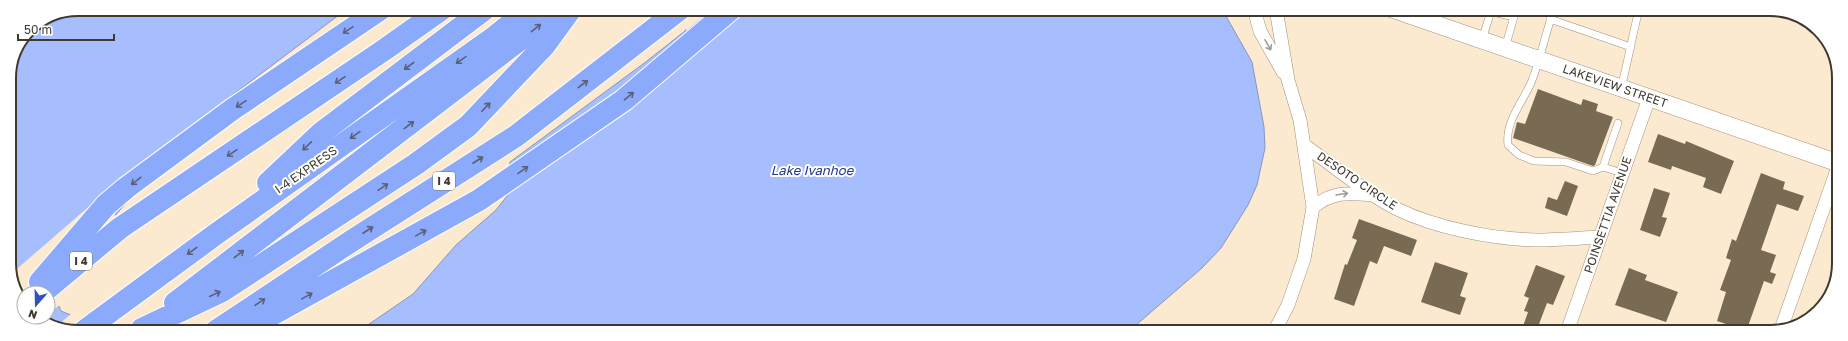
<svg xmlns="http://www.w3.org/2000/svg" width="1848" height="341" font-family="'Golos Text',sans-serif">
  <rect width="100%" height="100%" fill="#fbeacf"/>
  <path fill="#a6befe" stroke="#8796c0" d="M78 9H347L234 94 187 132 77 260 57 302 61 311 110 331H69L37 317H48V293H24V301L11 281 9 78 14 51 29 29 52 14Z
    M696 9H1222L1252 62 1264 127 1265 148 1257 185 1248 205 1221 248 1202 268 1128 332 359 331 413 294 456 245 496 210 507 196 510 162 647 61 685 31Z"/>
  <path fill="#fbeacf" d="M694 9H712L687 30 684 29Z
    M251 84 112 211 116 216 79 261 64 289 60 302 61 304 48 314V293H24V301L11 281V274L100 197 186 130Z
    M72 313 111 330 112 331H69L57 326Z"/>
  <path fill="#796b53" d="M1538 89 1581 105 1583 99 1598 104 1596 111 1613 117 1595 165 1593 166 1513 138 1517 122 1525 124Z
    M1658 134 1685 144 1686 141 1734 161 1721 194 1703 187 1706 178 1672 166 1671 170 1648 162Z
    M1761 173 1785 182 1783 189 1804 196 1798 211 1777 204 1761 250 1776 255 1770 272 1776 274 1772 284 1764 281 1746 332H1730L1732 326 1717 321 1726 292 1720 290 1731 260 1726 258 1732 239 1736 241Z
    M1565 181 1578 186 1567 216 1545 208 1548 197 1557 200Z
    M1654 188 1670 193 1662 217 1667 218 1660 237 1640 230Z
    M1359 219 1417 240 1411 256 1384 246 1377 264 1370 261 1354 306 1334 299 1345 264 1347 265 1357 240 1352 238Z
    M1435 262 1468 273 1460 296 1466 298 1460 315 1421 302Z
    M1536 265 1565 276 1553 305 1547 303 1536 332H1521L1528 312 1524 311 1529 298 1524 296Z
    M1629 268 1647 275 1645 280 1678 292 1666 322 1615 305Z"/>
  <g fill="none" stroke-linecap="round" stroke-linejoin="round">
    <g stroke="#a19179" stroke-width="8">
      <path id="service" d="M1485 10 1514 17
        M1554 10C1545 33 1541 59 1531 83 1522 103 1505 122 1508 145L1519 155 1534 161 1566 162 1593 171 1603 167 1622 173
        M1550 19 1631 47
        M1482 40 1491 11
        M1505 48 1516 10
        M1621 88C1628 62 1632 36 1639 10
        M1603 167 1618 123"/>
    </g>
    <g stroke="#a19179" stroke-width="14">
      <path id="minor" d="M1254 9 1260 31 1283 72
        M1304 145C1334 166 1364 192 1397 209 1436 228 1492 239 1536 240 1557 240 1579 238 1600 237
        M1313 207C1334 191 1348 193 1373 195
        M1781 329 1838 167
        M1274 332 1288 305 1304 259 1313 207 1300 120 1288 80 1276 9
        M1567 332 1649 98"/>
    </g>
    <g stroke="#a19179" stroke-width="18">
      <path id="tertiary" d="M1392 9 1838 163"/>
    </g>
    <g stroke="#fff" stroke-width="24">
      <path id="motorway" d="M268 183 321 133 485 9
        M40 282 106 205 126 188 233 109 381 9
        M42 293 120 228 384 50 442 9
        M175 303 560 9
        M142 329 222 291 416 164 468 126 544 46 571 9
        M84 331 216 234 493 38 529 9
        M216 331 353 240 516 136 680 9
        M234 331 259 322 479 200 624 100 731 9"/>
    </g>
    <use href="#service" stroke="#fff" stroke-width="7"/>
    <use href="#minor" stroke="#fff" stroke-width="13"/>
    <use href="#tertiary" stroke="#fff" stroke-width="17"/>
    <use href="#motorway" stroke="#8caafb" stroke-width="22"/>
  </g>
  <defs><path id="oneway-shaft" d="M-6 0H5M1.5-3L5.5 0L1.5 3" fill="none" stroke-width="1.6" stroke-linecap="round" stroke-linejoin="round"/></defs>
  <g stroke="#5a6076">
    <use href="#oneway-shaft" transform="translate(536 28) rotate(-38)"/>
    <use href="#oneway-shaft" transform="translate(348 30) rotate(146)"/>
    <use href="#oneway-shaft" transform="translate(461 60) rotate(145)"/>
    <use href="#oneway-shaft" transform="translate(409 66) rotate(143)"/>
    <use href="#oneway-shaft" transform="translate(340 80) rotate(146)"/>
    <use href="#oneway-shaft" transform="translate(583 84) rotate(-37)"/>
    <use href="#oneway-shaft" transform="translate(629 96) rotate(-40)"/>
    <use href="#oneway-shaft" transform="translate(241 104) rotate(146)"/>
    <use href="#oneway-shaft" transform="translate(486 107) rotate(-46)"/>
    <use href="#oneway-shaft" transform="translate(409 125) rotate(-37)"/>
    <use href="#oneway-shaft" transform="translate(355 135) rotate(145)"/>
    <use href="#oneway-shaft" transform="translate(307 146) rotate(136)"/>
    <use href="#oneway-shaft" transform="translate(232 153) rotate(146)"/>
    <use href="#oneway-shaft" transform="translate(478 160) rotate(-33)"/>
    <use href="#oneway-shaft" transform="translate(523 170) rotate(-35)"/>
    <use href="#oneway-shaft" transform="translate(136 181) rotate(142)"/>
    <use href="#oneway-shaft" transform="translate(383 187) rotate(-34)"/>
    <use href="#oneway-shaft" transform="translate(368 230) rotate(-33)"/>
    <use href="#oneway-shaft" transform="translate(421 233) rotate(-29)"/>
    <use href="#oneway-shaft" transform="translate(192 251) rotate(144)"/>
    <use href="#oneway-shaft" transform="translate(239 254) rotate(-38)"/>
    <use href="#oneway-shaft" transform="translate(215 294) rotate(-25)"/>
    <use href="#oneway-shaft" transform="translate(307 296) rotate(-29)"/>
    <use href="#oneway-shaft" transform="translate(260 302) rotate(-34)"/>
  </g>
  <g stroke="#9f9c96">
    <use href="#oneway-shaft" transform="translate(1268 45) rotate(60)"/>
    <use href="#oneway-shaft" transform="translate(1342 194) rotate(-9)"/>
  </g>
  <g text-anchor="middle" stroke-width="4" stroke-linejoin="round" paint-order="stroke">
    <g fill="#fff" stroke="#79746d" stroke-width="1">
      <rect x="433" y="172" width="22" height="18" rx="3"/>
      <rect x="70" y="252" width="22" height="18" rx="3"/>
    </g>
    <g font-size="11" font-weight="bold" fill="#3f382e">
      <text x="444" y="185">I 4</text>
      <text x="81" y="265">I 4</text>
    </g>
    <g font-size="12" fill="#3f382e" stroke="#fff">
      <text transform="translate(1615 86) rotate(19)" y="4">LAKEVIEW STREET</text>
      <text transform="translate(306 170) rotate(-35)" y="4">I-4 EXPRESS</text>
      <text transform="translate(1357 181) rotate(34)" y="4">DESOTO CIRCLE</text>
      <text transform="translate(1608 215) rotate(-71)" y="4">POINSETTIA AVENUE</text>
    </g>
    <g font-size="13" font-style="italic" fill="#21358e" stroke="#fff">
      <text x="812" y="175">Lake Ivanhoe</text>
    </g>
  </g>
  <path d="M0 0H1848V341H0ZM78 16H1770A62 62 0 0 1 1832 78V263A62 62 0 0 1 1770 325H78A62 62 0 0 1 16 263V78A62 62 0 0 1 78 16Z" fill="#fff" fill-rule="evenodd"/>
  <path fill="none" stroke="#3f382e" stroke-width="2" d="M78 16H1770A62 62 0 0 1 1832 78V263A62 62 0 0 1 1770 325H78A62 62 0 0 1 16 263V78A62 62 0 0 1 78 16Z"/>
  <g transform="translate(36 305) rotate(200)"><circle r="19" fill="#ffffff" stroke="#b2afab"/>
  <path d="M0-3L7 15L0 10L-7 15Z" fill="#3450c1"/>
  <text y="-6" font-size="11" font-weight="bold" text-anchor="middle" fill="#3f382e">N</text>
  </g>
  <path d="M18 34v6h96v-6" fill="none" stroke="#3f382e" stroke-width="2"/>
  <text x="24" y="34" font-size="12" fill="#3f382e" stroke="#ffffff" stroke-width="3" paint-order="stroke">50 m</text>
</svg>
